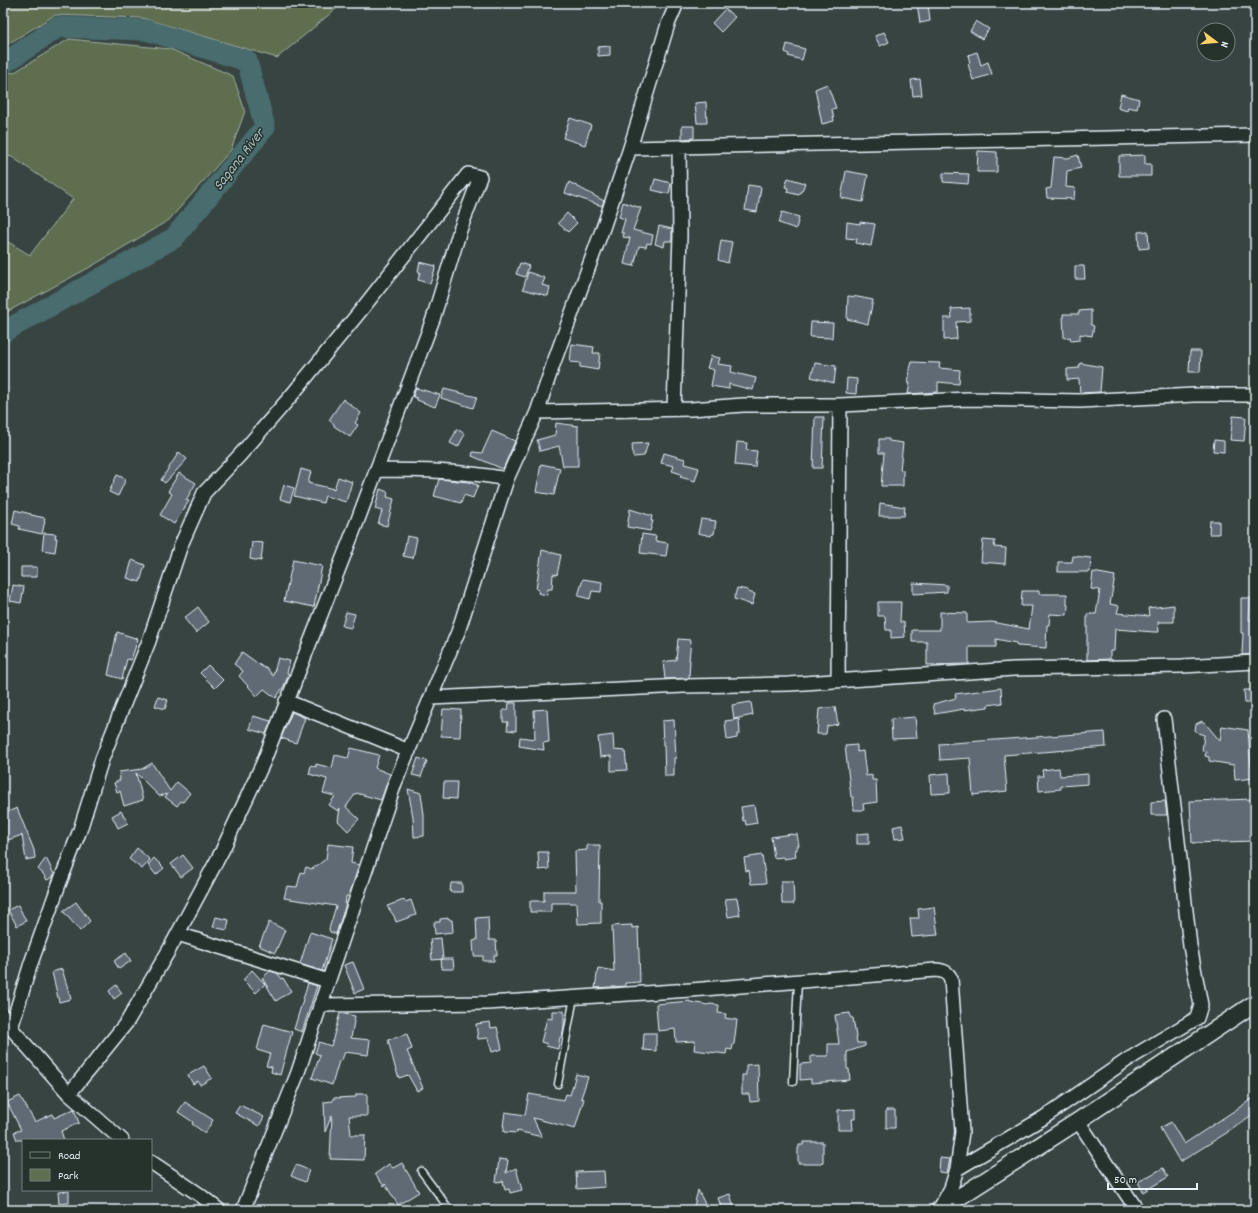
<svg xmlns="http://www.w3.org/2000/svg" width="1258" height="1213" font-family="Dekko,sans-serif">
  <rect width="100%" height="100%" fill="#374442"/>
  <filter id="ink" filterUnits="userSpaceOnUse"><feTurbulence type="fractalNoise" baseFrequency=".025" numOctaves="2"/><feDisplacementMap in="SourceGraphic" scale="8" xChannelSelector="R" yChannelSelector="G"/><feConvolveMatrix kernelMatrix="1 2 1 2 8 2 1 2 1" color-interpolation-filters="sRGB"/></filter>
  <g filter="url(#ink)">
    <path fill="#5e6e50" stroke="#a3b0a4" d="M16 3H343L277 58 142 18 55 15 3 47V10Z
      M69 39 170 49 233 76 245 111 231 150 169 220 92 266 3 314V239L30 255 73 199 12 157 3 155V70L13 73Z"/>
    <g fill="none" stroke-linecap="round" stroke-linejoin="round">
      <path stroke="#486c6e" stroke-width="21" d="M3 64 58 27 146 30 247 61 265 127 174 238 3 332"/>
    </g>
    <path fill="#5e6a74" stroke="#e8f1f8" d="M917 3H928L930 21 920 23Z
      M725 9 735 17 721 32 712 23Z
      M976 21 989 29 982 39 970 31Z
      M884 32 889 42 880 46 875 36Z
      M787 44 805 49 802 60 788 56 789 54 785 52Z
      M610 46V55L598 56V47Z
      M977 52 981 65 988 62 992 74 973 80 968 64 970 63 968 55Z
      M920 79 922 95 913 96 911 80Z
      M827 84 836 108 832 109 834 121 822 124 815 89Z
      M1121 94 1139 99 1137 109 1128 107 1127 111 1118 108Z
      M706 102 707 123H697L695 103Z
      M570 118 591 125 585 145 563 138Z
      M682 126H694V138L682 139Z
      M978 151 997 152V172H977Z
      M1078 155 1081 168 1067 171 1066 187 1075 188 1074 199 1047 198 1046 189 1051 188 1054 157 1068 158Z
      M1145 155V164H1151V176H1119V156Z
      M846 171 868 175 863 202 841 198Z
      M943 173 969 174 968 184 943 182Z
      M788 178 805 183 802 191H801L799 195 787 192 788 188 785 187Z
      M655 179 671 183 669 194 652 190Z
      M569 182 604 201 602 206 565 193Z
      M748 185 761 187 757 212 745 210Z
      M623 202 641 208 633 230 653 235 651 244 647 243 646 247 639 246 634 266 624 264 630 238 623 237 624 233H621L625 219 619 217Z
      M782 212 799 217 796 229 779 223Z
      M567 213 577 223 568 232 558 223Z
      M847 222 860 224V222L875 224 871 246 856 243 857 239 846 238Z
      M659 226 672 229V241H665L664 247 655 244Z
      M1148 231 1149 248 1139 249 1138 232Z
      M721 240 732 242 728 263 718 260Z
      M420 262 436 266 430 284 418 280 420 272 418 271Z
      M520 263 529 266 525 277 516 274Z
      M1075 266H1084L1085 279H1075Z
      M528 272 545 278 542 285 550 287 548 296 523 289Z
      M848 296 858 297 873 300 868 324 847 319Z
      M970 308V321L956 322 957 339 944 340V318H952L951 309Z
      M1091 310V325L1094 326 1092 336 1080 334V340L1071 341 1070 337 1064 338 1063 314H1079V311Z
      M811 322 833 323 832 338 810 337Z
      M572 344 594 347 593 353H600L598 370 580 367V363L570 362Z
      M1190 351H1201L1200 372H1189Z
      M711 356 720 358 718 364 732 366 731 372 756 378 753 390 729 384V389L711 386 714 370 707 368Z
      M912 362 940 363 939 368 960 370 959 384 938 382V392L908 394 910 383H908L910 369Z
      M815 363 836 366 834 383 811 377Z
      M1080 363 1102 367 1100 392 1080 393 1079 379 1067 380V369L1079 368Z
      M847 378 857 379 856 394 846 393Z
      M416 388 440 395 435 407 417 400V398L413 397Z
      M444 389 477 397 473 408 441 398Z
      M343 399 361 413 355 423 358 425 350 437 334 426V424L329 420Z
      M1233 416 1246 417 1244 441 1230 440Z
      M815 417H824L822 468H813Z
      M556 423 578 426V466H563L559 446 540 451 537 440 555 435Z
      M457 429 465 434 458 447 450 443Z
      M492 431 515 441 503 469 472 456 473 452 482 453Z
      M879 439H889V441L903 443 900 470H903V486H881L884 453H879Z
      M1214 440 1224 441V452L1213 451Z
      M737 442 747 443 746 450 757 451 755 467 735 465Z
      M648 443 644 456 633 457 632 444Z
      M179 452 187 459 165 483 161 480Z
      M664 453 685 459 684 464 699 468 695 481 680 477 681 474 672 471 674 466 661 463Z
      M541 464 560 468 554 495 536 492Z
      M301 469 311 472 308 483 334 489 338 477 352 482 346 502 325 496 323 503 294 496Z
      M179 473 196 483 186 500 189 501 174 524 160 515 172 494 168 491Z
      M117 475 126 479 118 496 109 492Z
      M439 479 468 482 478 485 473 498 464 495 461 503 434 496Z
      M284 485 294 488 290 502 280 499Z
      M380 489 388 492 387 497 394 499 387 526 378 524 382 511 375 509Z
      M880 503 905 507 904 516H879Z
      M630 509 652 516 651 521H653L650 531 627 527Z
      M15 510 31 514V515L45 518 44 521H45L42 534 19 529 20 526 12 524Z
      M701 519 716 521 714 534H712L711 536 698 533Z
      M1210 521H1219V534H1209Z
      M44 533 56 534 55 538H57L55 552 42 550Z
      M642 534 656 536 655 541 668 543 666 556 640 553Z
      M407 536 417 538 413 558 403 556Z
      M983 540 995 541 994 547 1006 548 1005 564 981 562Z
      M252 542 263 543 261 561 250 559Z
      M542 550 561 555 557 575 553 574 552 589H548L547 595 538 593 539 590 536 589Z
      M1073 556 1091 558 1090 572H1058V562H1072Z
      M132 560 145 565 140 582 127 578Z
      M293 560 322 566 314 607 284 601Z
      M21 567H37V577H21Z
      M1093 572 1115 576 1110 604 1119 606 1117 613 1149 616 1148 608 1174 605V622H1158L1159 632H1154L1115 629 1114 651H1110V659L1087 660V614H1096L1100 590 1091 589Z
      M583 579 602 582 601 592 592 591 590 599 578 596Z
      M913 583 947 585V592L913 594Z
      M13 585 24 587 21 603 10 601Z
      M737 588 748 590V592L755 594 752 605 734 599Z
      M1022 591H1039V594H1067V605H1068L1067 615 1050 614 1049 625H1047L1046 648 1017 646 1016 643 996 639V647H969V664L927 665V642H912V630H940V612L967 613V623L992 622 1029 629 1032 606H1021Z
      M1241 598H1250L1249 620H1255V654L1242 655 1243 633H1241Z
      M878 602H901L900 622H904L905 637 891 638V630H886L885 616H878Z
      M198 607 209 622 196 633 184 618Z
      M346 612 355 614 351 628 342 626Z
      M117 632 138 639 131 660 127 659 122 679 108 675Z
      M678 639 691 640 689 660H690L689 678 665 679 663 662 676 660Z
      M242 652 264 668 266 667 273 676 278 658 290 661 287 673 289 674 284 686 276 698 264 689 257 696 239 676 243 671 234 664Z
      M208 665 223 680 215 688 200 673Z
      M1001 688 1002 703 988 705V707L964 710V709L935 714 933 704 956 698 955 694Z
      M1244 690H1255V703H1245Z
      M158 697 168 700 165 709 155 706Z
      M751 702 753 715 734 719 732 705Z
      M509 703H516V731L507 730 508 722H503V710H508Z
      M835 707 838 724 827 726 826 734H817L819 709Z
      M443 709 461 710 460 737 441 736Z
      M547 709 549 742 543 743 544 750 519 746 520 737 535 739 534 710Z
      M292 712 305 718 296 743 281 738Z
      M253 716 271 721 266 734 249 729Z
      M915 717 917 738 892 739 891 719Z
      M739 719 740 734H737V738L727 740 725 721Z
      M674 720 676 758H674V776H665L664 745H663L662 721Z
      M1202 721 1205 723 1220 741 1222 726 1248 730 1251 766H1255V778L1235 780 1234 765 1209 761V757L1205 756 1206 752 1202 751 1204 735 1198 733 1195 730 1196 724Z
      M1105 732 1106 747 1004 755 1007 791 973 795 970 758 940 760 939 744Z
      M613 735 614 750 625 751 627 770 611 771V756L600 757 598 737Z
      M857 745V752L863 751 866 776 872 775V780H876L877 802 863 804 864 810H854L853 797H851L845 746Z
      M351 748 379 755 375 768 390 774 381 800 356 793 346 807 359 819 348 831 338 821 340 808 338 811 329 805 335 796 323 793 327 779 309 774 311 765 316 767V764L332 768 335 755 348 758Z
      M418 758 427 761 421 777 412 775Z
      M152 763 170 791 177 782 190 793 183 802 181 801 177 806 165 797 168 794 159 796 136 773 143 800 124 806 120 791 117 792 114 783 120 780 119 772 142 769Z
      M1059 768 1060 776 1088 774V784L1061 786V789L1039 791 1038 776H1043L1042 770Z
      M949 773 950 793 931 794 930 775Z
      M444 782H457L456 799 443 798Z
      M408 789 421 793 424 815V836L414 837 413 817Z
      M1255 799V841L1192 843 1190 801Z
      M1165 801 1167 815H1151V802Z
      M754 805 757 823 746 825 745 820 743 821 741 807Z
      M17 808 34 850 35 858 26 860 22 835 8 840 3 829V814Z
      M121 811 128 823 118 828 112 816Z
      M902 825 905 838 895 839 893 827Z
      M869 833V844H857V834Z
      M792 834 793 835 797 834 799 846H797V850H795L796 857 784 859 783 857 774 858 771 837Z
      M328 844 353 847 351 863 359 865 349 896H346L345 907 336 934 330 932 329 929 336 906 284 898 287 886 297 887 301 872 304 873 306 867 312 869 326 859Z
      M587 845H600L599 901H601V923L578 924 577 903H551V912H530V901H544V891H576L575 851 587 850Z
      M137 848 150 860 142 869 129 859Z
      M538 852H548L549 869 539 870Z
      M183 855 193 868 181 877 171 864Z
      M762 855 766 883 751 884 749 870 746 871 744 858Z
      M46 858 54 874 53 877 47 880 44 875 38 869Z
      M154 858 164 868 156 875 148 865Z
      M781 881H793L794 904H782Z
      M451 883H462V892H450Z
      M737 898 740 915 728 917 725 899Z
      M404 900 405 902 411 900 416 915 396 922 394 916 387 906Z
      M76 902 90 921 80 931 63 911Z
      M18 905 26 921 17 926 8 910Z
      M934 907 938 935 912 937 910 918H919L918 909Z
      M216 917 229 920 227 930 213 927Z
      M488 917 489 940H496L497 955H494V961H483V956H474L473 941 477 940 476 918Z
      M449 918 450 920H452L453 932 435 934 434 922H440V919Z
      M269 922 285 930 275 953 259 946Z
      M632 925V928L638 927 640 982 625 983V986L595 988 598 968 614 971 612 926Z
      M310 932 332 939 322 971 300 964Z
      M441 938 443 959 432 960 430 939Z
      M126 953 131 961 119 969 114 961Z
      M441 959H453L454 969H442Z
      M353 962 364 989 355 993 344 965Z
      M62 969 71 999 59 1002 52 972Z
      M252 970 265 984 256 993 243 980Z
      M270 971 277 973 282 979 283 978 291 991 276 1001 262 978Z
      M308 983 317 986 302 1032 294 1029Z
      M116 985 122 993 114 999 109 991Z
      M690 1001V1002L708 1005 709 1004 719 1005 718 1013 726 1014 725 1018 737 1020 734 1044H733L732 1050 727 1049 726 1054 694 1050 695 1041 676 1042 675 1029 658 1031 656 1004Z
      M552 1011H564V1026L562 1037H560L558 1049 546 1046 547 1044 541 1042 547 1018 552 1019Z
      M340 1013 355 1016 351 1038 370 1040 368 1055 345 1052 341 1062 339 1061 332 1085 312 1078 320 1055 315 1053 319 1042 331 1046Z
      M850 1013 851 1018H853L857 1043H865V1046L847 1052V1069H849L850 1080 811 1083V1079L800 1080V1064L811 1063V1056H828V1044H839L835 1015Z
      M490 1022 491 1028 497 1027 502 1049 492 1052 488 1038 478 1039 476 1024Z
      M264 1024 292 1032 280 1075 271 1072 272 1067 266 1066 270 1054 257 1050Z
      M644 1033H656V1051L643 1050Z
      M407 1034 412 1049 407 1051 423 1088 417 1091 408 1075 399 1078 395 1067 388 1040Z
      M758 1064 759 1101 750 1102 749 1094H742V1075H746V1065Z
      M204 1066 212 1078 200 1085 198 1081 193 1084 188 1075Z
      M576 1074 588 1077 581 1098 584 1099 575 1129 533 1118 542 1137 517 1131V1133L504 1132V1126H503L505 1112 525 1115 529 1094 564 1100 566 1094 570 1095Z
      M356 1094H367V1116H349L351 1135H365L364 1160 330 1159 332 1115 325 1132 324 1102 333 1101V1098L356 1097Z
      M20 1096 35 1122 52 1114 54 1118 74 1109 79 1123 61 1131 64 1140H17L14 1132 21 1130 7 1102Z
      M1255 1097V1113L1228 1131V1132L1180 1162 1160 1128 1171 1122 1184 1144Z
      M185 1102 213 1120 205 1133 192 1124 193 1122 178 1112Z
      M240 1105 264 1117 259 1126 235 1113Z
      M855 1109V1119H852L853 1130H838V1110Z
      M886 1110H895V1128H886Z
      M803 1142H823V1162L820 1163V1164H803V1163H798V1148H799V1145H803Z
      M940 1158 950 1159 947 1173 939 1172Z
      M499 1159 508 1160 506 1173 516 1168 522 1190 510 1193 509 1189 505 1190 503 1181 496 1182Z
      M402 1163 419 1192 398 1205 385 1184 384 1186 375 1174 389 1164 393 1168Z
      M296 1165 309 1170 305 1182 291 1176Z
      M1163 1168 1168 1177 1143 1192 1138 1182Z
      M604 1171 605 1187 577 1189 576 1172Z
      M698 1190 708 1210H693Z
      M69 1191V1203L59 1204 58 1192Z
      M730 1194 735 1210H722L718 1198Z"/>
    <g fill="none" stroke-linecap="round" stroke-linejoin="round">
      <g stroke="#e8f1f8" stroke-width="9">
        <path id="service" d="M793 1082 798 981
          M558 1084 574 997
          M421 1171 450 1210"/>
      </g>
      <g stroke="#e8f1f8" stroke-width="16">
        <path id="minor" d="M630 148 1255 135
          M674 409 680 236 679 147
          M537 412 691 409 743 405H840L968 399 1080 401 1194 395H1255
          M376 470C420 470 464 471 507 479
          M838 680 840 405
          M431 698 684 686 789 684 1014 669 1182 666 1255 662
          M286 701 409 751
          M178 934 328 981
          M320 1005 487 1003 691 990 936 970C944 971 948 972 951 979L962 1132 957 1169 951 1188 939 1210
          M3 1016 11 1028 69 1094 122 1140
          M11 1028 31 963 58 887 80 830 102 759 149 641 181 545 204 493 240 455 291 396 362 309 468 174 480 177 460 230 433 319 357 522 263 763 222 851 169 950 127 1022 69 1094
          M1078 1121 1137 1210
          M151 1162 200 1195 219 1210
          M957 1169 1043 1118 1127 1060 1197 1018 1201 1005 1190 946 1164 719
          M243 1210 297 1075 395 783 458 632 507 479 537 412 554 362 604 225 630 148 668 24 677 3"/>
      </g>
      <g stroke="#e8f1f8" stroke-width="19">
        <path id="tertiary" d="M939 1210 1078 1121 1255 1003"/>
      </g>
      <use href="#service" stroke="#26332d" stroke-width="6"/>
      <use href="#minor" stroke="#26332d" stroke-width="13"/>
      <use href="#tertiary" stroke="#26332d" stroke-width="16"/>
    </g>
  </g>
  <g text-anchor="middle" stroke-width="3" stroke-linejoin="round" paint-order="stroke">
    <g font-size="15" font-style="italic" fill="#a8bcc1" stroke="#26332d">
      <text transform="translate(238 159) rotate(-52)" y="5">Sagana River</text>
    </g>
  </g>
  <rect width="1258" height="1213" fill="none" stroke="#26332d" stroke-width="16"/>
  <rect x="8" y="8" width="1242" height="1197" fill="none" stroke="#e8f1f8" stroke-width="1.5" filter="url(#ink)"/>
  <rect x="22" y="1139" width="130" height="52" fill="#26332d" stroke="#747f7e"/>
  <rect x="30" y="1152" width="20" height="6" fill="#26332d" stroke="#747f7e"/>
  <text x="58" y="1159" font-size="12" fill="#e8f1f8">Road</text>
  <rect x="30" y="1169" width="20" height="12" fill="#5e6e50" stroke="#747f7e"/>
  <text x="58" y="1179" font-size="12" fill="#e8f1f8">Park</text>
  <g transform="translate(1216 42) rotate(106)"><circle r="19" fill="#26332d" stroke="#747f7e"/>
  <path d="M0-3L7 15L0 10L-7 15Z" fill="#ffd166"/>
  <text y="-6" font-size="11" font-weight="bold" text-anchor="middle" fill="#e8f1f8">N</text>
  </g>
  <path d="M1108 1183v6h89v-6" fill="none" stroke="#e8f1f8" stroke-width="2"/>
  <text x="1114" y="1183" font-size="12" fill="#e8f1f8" stroke="#26332d" stroke-width="3" paint-order="stroke">50 m</text>
</svg>
